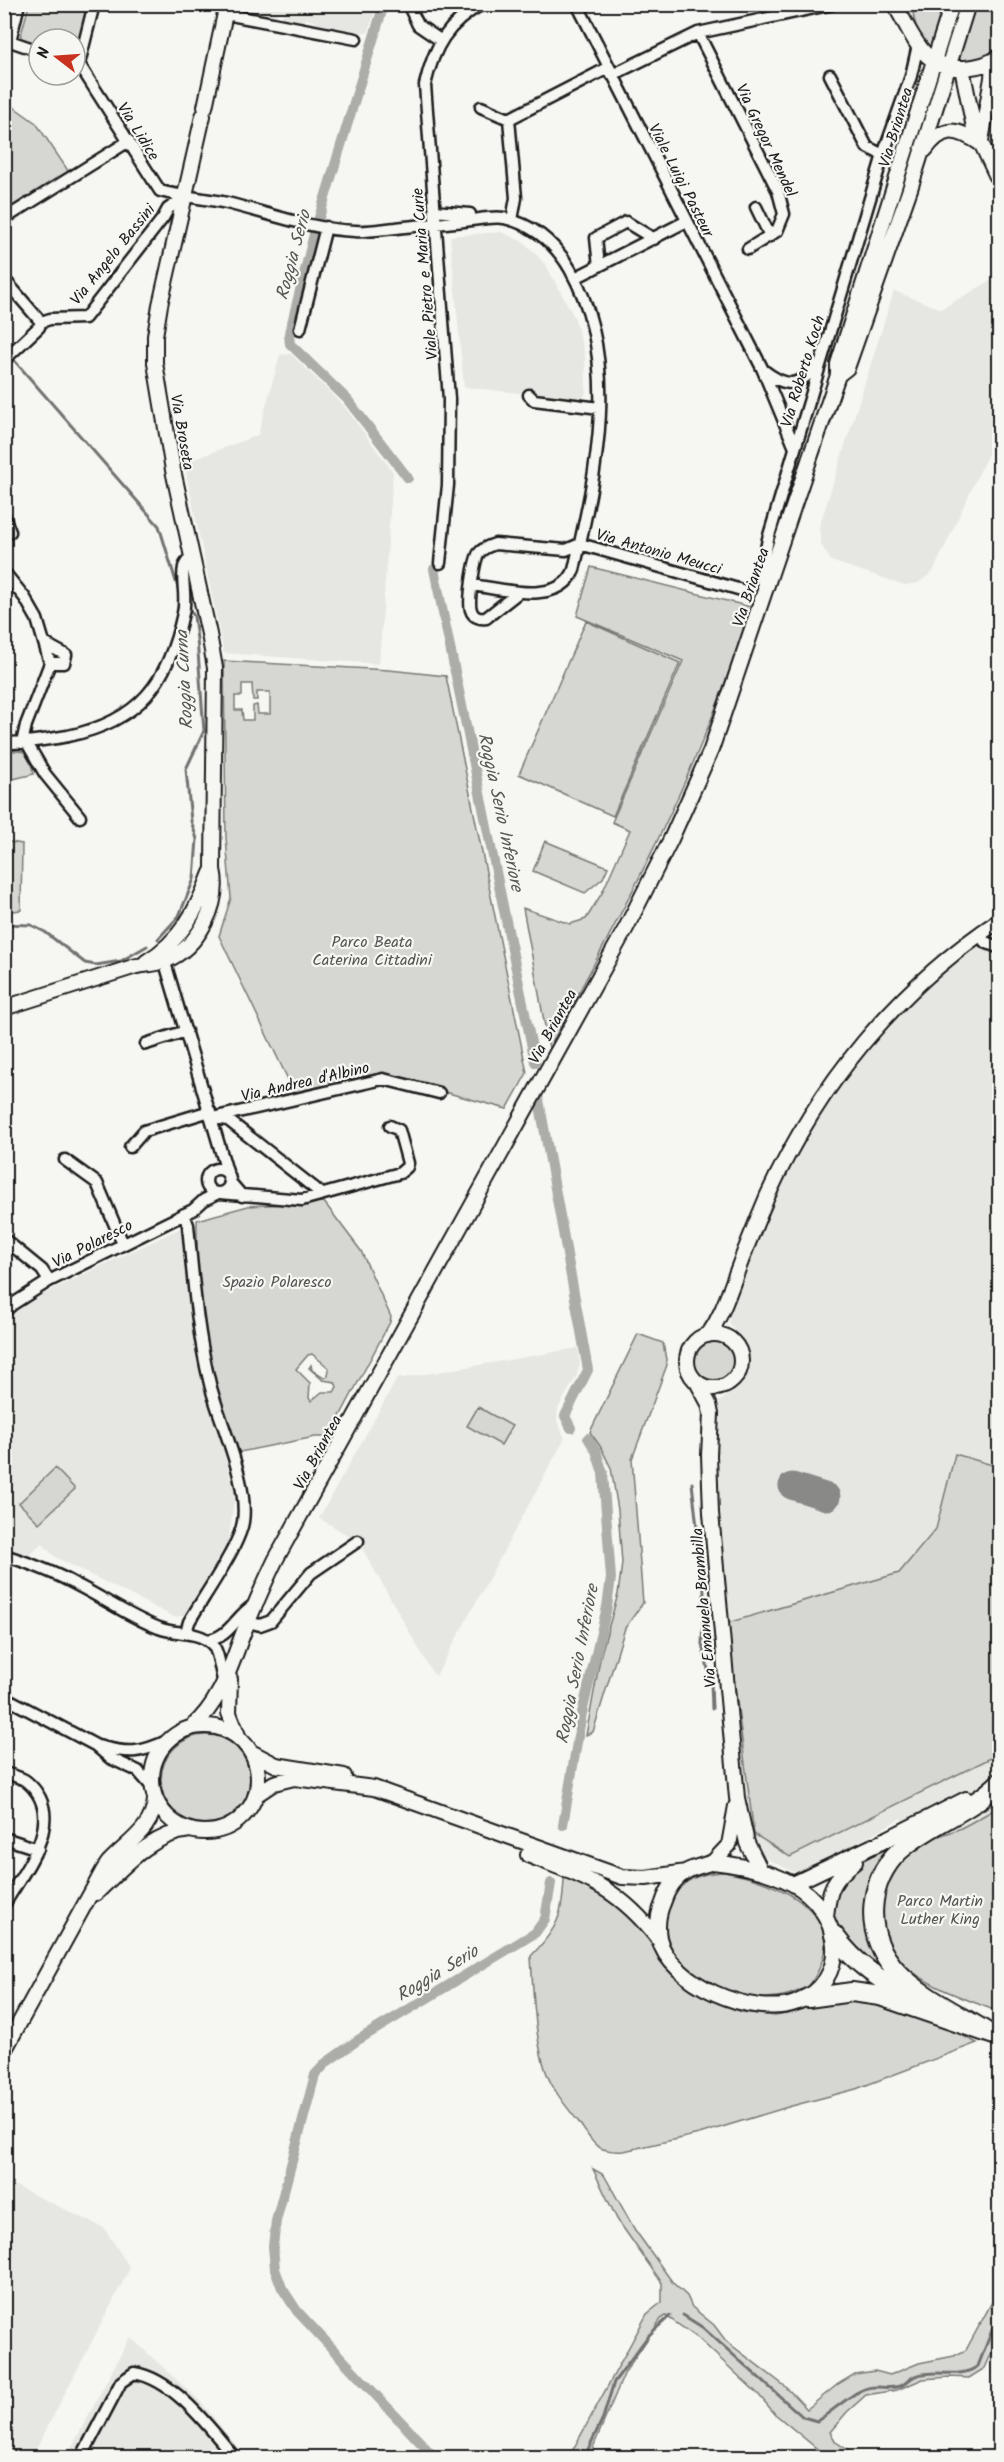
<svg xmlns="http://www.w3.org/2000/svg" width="1004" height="2462" font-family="Kalam,sans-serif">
  <rect width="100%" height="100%" fill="#f6f6f2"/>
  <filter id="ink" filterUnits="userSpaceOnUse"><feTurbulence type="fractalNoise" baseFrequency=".0167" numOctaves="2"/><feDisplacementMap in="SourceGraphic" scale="12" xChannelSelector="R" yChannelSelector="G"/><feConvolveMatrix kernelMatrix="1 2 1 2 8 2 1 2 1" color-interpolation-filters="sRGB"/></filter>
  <g filter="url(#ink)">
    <path fill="#e6e6e2" d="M240 4H377V5L368 33 314 24 315 21 305 19 303 23 282 17 283 13 278 12 276 17 239 8Z
      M501 232 525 243 546 265 575 319 585 355 586 392 582 400 464 387 450 236Z
      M999 276V430L933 572 918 583 905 585 831 561 821 544 819 528 894 291 941 309Z
      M291 354 344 406 393 472 379 664 224 653 184 463 258 435 280 355Z
      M999 930V1807L959 1829 915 1846 901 1818 800 1875 759 1855 751 1837 724 1614 714 1479 718 1403 740 1384 747 1350 729 1322 740 1272 782 1176 843 1073 866 1054 900 1009 937 973Z
      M187 1225 206 1385 235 1494 227 1551 186 1615 174 1617 55 1557 42 1543 27 1557 5 1549 4 1322 19 1309 45 1293Z
      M578 1348 580 1364 576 1377 558 1408 557 1421 565 1438 436 1676 432 1672 358 1541 319 1518 397 1379Z
      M5 2181 104 2228 130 2268 32 2457H5Z
      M130 2337 202 2403 245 2457 66 2458Z"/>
    <path fill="#d6d6d2" stroke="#797977" stroke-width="1.5" fill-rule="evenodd" d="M29 5H88L75 54V39H39V47L19 42Z
      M913 5H946L932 49C920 36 912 23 913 5Z
      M975 5H999V49L986 57 957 61Z
      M4 100 36 123 69 172 5 212Z
      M591 567 751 607C740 638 730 670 718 702 672 822 610 935 549 1048L523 908 570 924 586 919 602 893 630 830 612 822 683 661 577 616Z
      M586 621 680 663 613 816 519 774Z
      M224 661 389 670 446 676 527 1073 507 1109 382 1075 295 1094 219 936 231 898 226 838ZM242 684H252L253 700H257V692H270V714H258L257 705 253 706V720H243L242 710H235V696H242Z
      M4 750 27 752 34 774 5 781Z
      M4 841 22 844 21 910 5 912Z
      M545 841 608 867 603 878 585 893 533 871Z
      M324 1202 361 1251 391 1317 390 1322 329 1437H315L235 1453 216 1387 197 1293V1220L248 1206ZM312 1354 329 1368 328 1376 324 1378 312 1370 311 1365 309 1368 323 1380 335 1382 337 1387 334 1392H322L311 1401 309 1398 310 1383 296 1369 308 1355Z
      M638 1334 663 1343 667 1365 632 1459 643 1603 625 1628 593 1732 586 1735 601 1654 618 1594 622 1563 618 1510 611 1468 600 1446 590 1432Z
      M693 1361a21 21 0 1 1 42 0a21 21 0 1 1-42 0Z
      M478 1407 512 1426 501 1445 467 1426Z
      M955 1454 999 1467V1754L790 1857 754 1834 727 1623 899 1573 936 1529Z
      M55 1468 75 1489 39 1523 19 1503Z
      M161 1780a45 45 0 1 1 90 0a45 45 0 1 1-90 0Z
      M999 1807V2012C950 1992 875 1973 882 1906 884 1879 893 1865 913 1848 925 1838 945 1835 959 1829 973 1822 986 1814 999 1807Z
      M892 1848 872 1882 892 1980C874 1965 824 1929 831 1901 833 1894 839 1887 843 1881 853 1864 872 1853 892 1848Z
      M724 1872C782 1882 858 1916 809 1986 795 1994 782 1998 766 1998 717 1999 645 1956 671 1901 681 1879 701 1873 724 1872Z
      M564 1877 590 1886 628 1914 647 1936 660 1961 679 1979 717 2003 742 2012 775 2016 795 2012 822 2001 860 1998 951 2030 977 2043 856 2089 788 2107 699 2134 624 2151C594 2153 593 2142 578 2121 568 2109 558 2097 551 2083 535 2053 533 1991 531 1956 558 1928 563 1915 564 1877Z
      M593 2169 604 2175 635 2230 673 2283 687 2296 692 2307 714 2325 726 2341 786 2387 807 2409 838 2384 855 2374 875 2371 890 2375 919 2363 954 2356 966 2350 991 2304 999 2293V2337L985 2368 969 2378 950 2377 923 2379 897 2390 866 2395 847 2412 830 2432 836 2442 858 2457H827L775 2414 758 2394 699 2339 666 2316 661 2319 625 2372 589 2457H569L647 2314 662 2302V2283L617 2219Z"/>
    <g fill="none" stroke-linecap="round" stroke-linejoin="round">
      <path stroke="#727271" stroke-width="3" d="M13 359 159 526 181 598
        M4 924 31 925 45 932 85 963 96 965 121 961 147 946
        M158 939 179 916 194 879 197 839 191 821 186 769 204 731 197 639 194 616 187 606
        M692 1483 704 1589 702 1644 711 1682 712 1709
        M963 1820 1000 1800
        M683 2315 702 2327 803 2417 817 2421C832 2412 852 2392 868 2388 878 2385 889 2390 900 2386 906 2384 910 2378 915 2376 937 2368 959 2380 978 2366L1000 2310
        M584 2458 603 2418 614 2382 649 2335 670 2316"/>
      <path stroke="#acaca9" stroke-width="10" d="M384 4 314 234 289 335 290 344 347 399 408 478
        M434 569 535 1062
        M539 1100 588 1370 565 1416 571 1428
        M563 1825 582 1713 607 1607 611 1578 603 1473 596 1451 588 1438
        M435 2458 297 2311 282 2288 275 2269 273 2246 276 2221 315 2075 327 2062 358 2040 535 1933 545 1919 551 1883"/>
      <path stroke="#898987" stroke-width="27" d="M792 1486 827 1497"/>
      <g stroke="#1c1c1c" stroke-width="15">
        <path id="street" d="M408 4 418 25 440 40
          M577 4 762 368 795 448
          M225 14 356 39
          M698 33 778 191 784 214 777 231 748 249
          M10 41 19 4
          M10 41 39 51
          M75 63 79 64 94 4
          M79 64 160 191C183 197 205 198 227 203 267 213 314 230 355 231 369 232 383 229 396 228 418 225 441 224 464 221 477 220 491 216 504 218 534 225 555 243 570 269 622 361 596 473 574 570 560 606 502 589 472 585
          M612 75 698 33 833 4
          M830 75 867 147 883 155
          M481 107 509 119 608 68
          M509 119 516 198 512 220
          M756 207 770 236
          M434 211 470 214
          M4 219 129 141
          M599 266 596 238 626 222 654 239
          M575 278 687 221
          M4 279 41 322
          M300 329 326 227
          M4 360 39 327 41 322 50 319 85 318 163 218 168 209 185 197
          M763 370C786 388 799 388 817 365
          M529 395 534 400 600 408
          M4 516 10 532
          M580 544 745 591
          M440 563 448 485 449 399 425 85C434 46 447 24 482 4
          M4 572 25 598 37 619 50 663 26 725 22 743
          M519 592 486 618C480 619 473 617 471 610 468 602 474 560 479 553 483 548 489 546 495 544L566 550 580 544
          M764 592 761 575 768 539 883 155 911 76 918 45
          M44 643 66 655 64 663H50
          M4 743C26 743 46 740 68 736 140 721 168 683 183 613 187 597 181 580 184 567 185 564 189 559 191 556
          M27 743 45 774 80 817
          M979 934 985 942 1000 948
          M165 954 166 966 230 1182 242 1196
          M146 1044 186 1031
          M212 1118 383 1079 439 1093
          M215 1118 228 1120 322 1194
          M130 1147 144 1131 210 1111
          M65 1160 97 1183 123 1244
          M206 1181a12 12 0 1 1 24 0a12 12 0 1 1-24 0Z
          M220 1193 302 1200 400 1173 407 1167 408 1163 399 1130 390 1126
          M184 1214 188 1225C193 1278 197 1332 210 1384 220 1424 249 1482 243 1522 239 1547 203 1597 189 1622L186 1632
          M4 1239 42 1270 49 1281
          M4 1312 13 1304 49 1281 193 1210 204 1200 218 1193
          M4 1555C29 1563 54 1572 77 1585 105 1599 130 1617 159 1628 176 1635 198 1630 212 1644 219 1651 220 1671 224 1683
          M248 1622 260 1625 271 1621 311 1573 358 1541
          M207 1640C230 1638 235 1616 254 1605
          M4 1697 95 1745 110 1758 138 1771 152 1787
          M98 1746C129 1754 139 1754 169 1740
          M4 1773C11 1775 21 1777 26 1781 70 1817 24 1870 4 1905
          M4 1838 38 1849
          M81 2458 121 2382 134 2373C174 2379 210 2428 235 2458"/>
      </g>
      <g stroke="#1c1c1c" stroke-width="18">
        <path id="secondary" d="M894 4C914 35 921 70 965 68 977 67 990 64 1000 56
          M962 68 974 128 1000 183
          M205 107 227 4
          M981 141 992 78 993 62
          M925 150C943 125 957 128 981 144
          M838 375 847 368 910 189 968 4
          M146 962C181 941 197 910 211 873
          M4 1008C47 994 90 981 133 967 143 964 155 965 165 961 199 947 221 904 213 869L215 668 209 634 173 470 155 363V336L160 305 203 116
          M687 1361a27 27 0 1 1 54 0a27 27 0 1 1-54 0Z
          M708 1335C721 1317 727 1298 735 1277 745 1250 756 1223 767 1197 818 1085 897 988 1000 920
          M697 1382 709 1404 711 1414 709 1455 711 1513 737 1798 747 1843 761 1871
          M230 1679 229 1713 239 1738
          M152 1779a53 53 0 1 1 106 0a53 53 0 1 1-106 0Z
          M192 1727C221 1702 230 1667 244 1631 254 1607 264 1583 276 1559L626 928 671 839 711 750 838 375V364L952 4
          M251 1752 276 1765 344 1776
          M256 1795 274 1783 294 1778 374 1788 622 1877 646 1878 686 1872
          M528 1855C587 1878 618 1887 659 1940
          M713 1862C740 1865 767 1870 791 1883 841 1908 854 1981 795 2003 754 2018 669 1984 659 1938 657 1926 658 1914 663 1903 667 1890 675 1878 687 1871 695 1867 705 1865 713 1862Z
          M713 1862 729 1845 736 1806
          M793 1884 877 1844 966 1799
          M96 1893C124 1867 150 1834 190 1830
          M826 1916C829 1889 833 1879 855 1862
          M4 2051 97 1882C101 1875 104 1868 109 1862 128 1842 154 1828 155 1799"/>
      </g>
      <g stroke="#1c1c1c" stroke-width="22">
        <path id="highway" d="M834 1935C857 1966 880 1980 914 1998
          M808 1998 852 1992 880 1996 1000 2037
          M987 2032C936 2000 864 1973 874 1900 877 1879 888 1859 905 1846 935 1822 972 1810 1000 1782"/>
      </g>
      <use href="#street" stroke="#f6f6f2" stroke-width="10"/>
      <use href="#secondary" stroke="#f6f6f2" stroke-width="14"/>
      <use href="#highway" stroke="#f6f6f2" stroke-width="18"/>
    </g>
  </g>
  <g text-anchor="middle" stroke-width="4.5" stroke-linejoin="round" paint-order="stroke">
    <g font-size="16" fill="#1c1c1c" stroke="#f6f6f2">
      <text transform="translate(895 127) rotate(-73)" y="6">Via Briantea</text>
      <text transform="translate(139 131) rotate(58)" y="6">Via Lidice</text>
      <text transform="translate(767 140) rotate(65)" y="6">Via Gregor Mendel</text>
      <text transform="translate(682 180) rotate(63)" y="6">Viale Luigi Pasteur</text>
      <text transform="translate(112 254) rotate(-51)" y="6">Via Angelo Bassini</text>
      <text transform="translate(424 274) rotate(-95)" y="6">Viale Pietro e Maria Curie</text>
      <text transform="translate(802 371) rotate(-73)" y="6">Via Roberto Koch</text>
      <text transform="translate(183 432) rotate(80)" y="6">Via Broseta</text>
      <text transform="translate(659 551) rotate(16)" y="6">Via Antonio Meucci</text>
      <text transform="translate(750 587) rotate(-71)" y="6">Via Briantea</text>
      <text transform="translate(552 1026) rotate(-61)" y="6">Via Briantea</text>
      <text transform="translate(305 1081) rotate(-13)" y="6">Via Andrea d'Albino</text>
      <text transform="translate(92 1243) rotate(-27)" y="6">Via Polaresco</text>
      <text transform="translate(317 1452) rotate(-61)" y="6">Via Briantea</text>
      <text transform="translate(703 1608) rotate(-95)" y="6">Via Emanuela Brambilla</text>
    </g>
    <g font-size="16" fill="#545453" stroke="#f6f6f2">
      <text x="372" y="947">Parco Beata<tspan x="372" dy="18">Caterina Cittadini</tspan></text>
      <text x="277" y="1287">Spazio Polaresco</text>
      <text x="940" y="1906">Parco Martin<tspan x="940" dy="18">Luther King</tspan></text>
    </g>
    <g font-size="18" font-style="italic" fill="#565654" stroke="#f6f6f2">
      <text transform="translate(293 255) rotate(-75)" y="6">Roggia Serio</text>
      <text transform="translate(184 680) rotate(-93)" y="6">Roggia Curna</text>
      <text transform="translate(501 812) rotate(78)" y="6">Roggia Serio Inferiore</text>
      <text transform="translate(577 1664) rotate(-79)" y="6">Roggia Serio Inferiore</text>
      <text transform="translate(437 1973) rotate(-31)" y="6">Roggia Serio</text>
    </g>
  </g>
  <rect width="1004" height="2462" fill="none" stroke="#f6f6f2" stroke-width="24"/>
  <rect x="12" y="12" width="980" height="2438" fill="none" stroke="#1c1c1c" stroke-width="2" filter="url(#ink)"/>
  <g transform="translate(57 57) rotate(287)"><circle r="28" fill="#f6f6f2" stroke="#9f9f9c" stroke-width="1.5"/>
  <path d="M0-4.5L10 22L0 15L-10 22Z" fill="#c8321e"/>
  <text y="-9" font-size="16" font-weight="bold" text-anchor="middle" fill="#1c1c1c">N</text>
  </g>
</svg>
